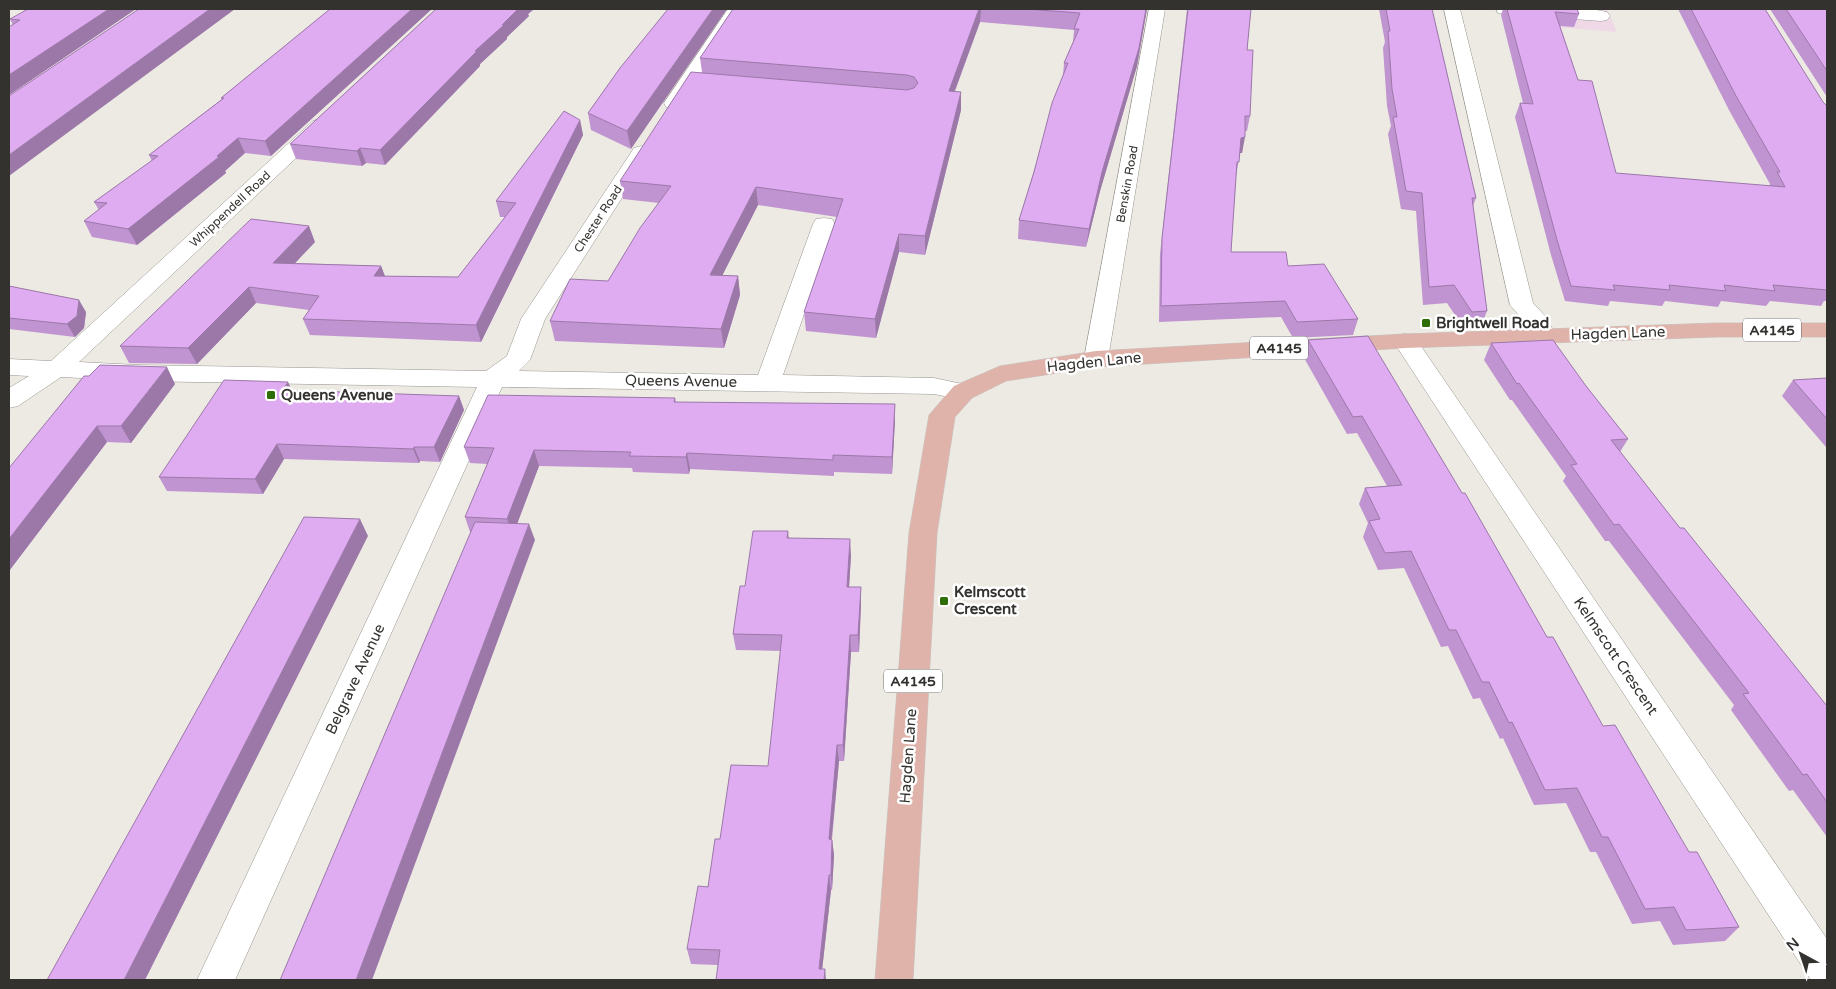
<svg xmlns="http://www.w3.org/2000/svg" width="1836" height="989" font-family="'Varela Round',sans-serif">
  <rect width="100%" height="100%" fill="#eceae3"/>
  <path fill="#efd9e6" d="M1500 9H1607L1617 32 1504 23Z"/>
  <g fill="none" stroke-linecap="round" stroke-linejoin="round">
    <g stroke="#97958f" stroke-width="1">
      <path id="minor" d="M728 9H744L680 107 673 109 666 107 664 103Z
        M1149 9H1165L1108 359 1105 364 1096 367 1087 364 1084 359Z
        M1444 9H1460L1533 303 1545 316 1556 335 1552 340 1544 342 1536 340 1527 324 1510 305Z
        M1496 9C1531 9 1572 4 1607 12L1610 16 1607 20 1601 21 1504 14 1498 13Z
        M320 119 327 121 330 125 327 129 79 362 138 365 486 371 507 356 521 319 634 148 641 146 648 148 651 152 545 319 530 360 519 371 758 375 813 224 816 219 824 218 832 219 835 224 783 375 934 378 972 386 976 392 972 398 963 400 934 394 502 387 235 980H197L477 387 138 381 61 377 18 406 9 408V388L29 376 9 375V359L51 361 313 121Z
        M1405 334 1414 336 1827 939V980H1811L1393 341 1396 336Z"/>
    </g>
    <g stroke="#c6c6c5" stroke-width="1">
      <path id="major" d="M1716 323H1827V337H1716L1405 348 1096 367 1006 381 972 398 955 417 937 533 913 980H875L909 533 929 415 954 386 1000 366 1096 351 1405 334Z"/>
    </g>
    <use href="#minor" fill="#fff" fill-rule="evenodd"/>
    <use href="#major" fill="#dfb3aa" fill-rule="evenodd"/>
  </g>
  <path fill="#c094d0" d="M136 9 9 95V27L13 25 10 19Z
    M330 9 271 156 245 153 225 171 226 173 137 245 92 237 84 221 99 210 94 202 152 161 149 155 222 99 221 98Z
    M436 9H534L528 14 529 16 507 37V39L480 64V66L385 165 366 163 362 166 296 159 290 144Z
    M733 9H1147L1137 66 1100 191 1086 247 1018 239 1019 220 1063 75 1064 63 1073 42 1074 30 980 22 955 91 961 110 925 255 899 252 876 338 806 331 804 312 837 217 758 205 722 275 738 276 740 295 724 348 555 341 550 321 608 281 659 203 623 199 620 181 702 72 700 58Z
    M1187 9H1251L1247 50 1250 116 1247 131H1245L1242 153H1240L1236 176 1231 252 1288 266 1358 319 1353 335 1293 338 1281 317 1159 322 1160 254Z
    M1379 9H1432L1476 198 1473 206 1487 311 1480 329 1465 330 1447 303 1423 305 1416 211 1401 209 1388 134 1391 126 1387 106 1383 48 1385 42Z
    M1503 9H1577L1579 14 1574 27 1560 26 1578 80 1616 173 1769 186 1770 184 1729 110 1678 9H1765L1823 102 1827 106V301H1824L1821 306 1770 301 1766 306 1721 301 1718 307 1665 301 1662 306 1610 301 1608 306 1565 301 1551 255 1515 117 1520 103H1523L1501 15Z
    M1770 9H1827V97Z
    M620 68 631 149 591 130 588 113Z
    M580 120 583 135 481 342 310 335 303 319 309 310 256 303 197 364 129 363 120 346 315 242 295 263 381 266 385 276 458 277 505 217H500L496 201Z
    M9 286 86 312 84 328 75 337 9 329Z
    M1308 340 1547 637 1603 726 1739 927 1725 941 1673 945 1660 921 1632 924 1596 852H1590L1566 803 1534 805 1503 738 1500 739 1480 698 1473 699 1448 646 1441 647 1404 568 1378 570 1363 537 1368 523 1359 504 1365 488 1387 486 1357 433 1347 434 1303 356Z
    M1491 343 1586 386 1628 439 1620 452 1680 528 1827 706V837L1793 790 1789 791 1731 710 1734 705 1609 541H1605L1563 481 1566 476 1512 400H1510L1484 360Z
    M1827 378V447H1826L1782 396 1793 380Z
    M175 384 131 443 107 442 9 571V468Z
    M292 391 459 396 464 410 440 462 420 461 419 463 284 459 263 494 167 491 159 477Z
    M675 398 676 402 895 420 892 474 834 472V476L690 469 689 474 633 472 632 468 539 466 517 523 535 540 470 532 465 517 488 464 470 463 464 447Z
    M788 531 789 538 851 555 849 587H861V603L859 652H851L844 761H839L832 840 834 855 832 890H831L822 969 691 964 687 949 708 887 720 839 768 766 781 651 736 650 733 634 745 586Z"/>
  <path fill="#9c78a9" d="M109 9H136L9 95V75Z
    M210 9H235L9 176V155Z
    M412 9H432L271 156 265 141Z
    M518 9H534L528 14 529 16 507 37V39L480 64V66L385 165 380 150 475 51Z
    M713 9H727L631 149 627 131Z
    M979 9H981L980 22 948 109 949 91Z
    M1146 9H1147L1137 66 1100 191 1086 247 1089 229 1102 172Z
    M961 92V110L925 255V236Z
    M580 120 583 135 481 342 476 325Z
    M1245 137 1242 153H1238L1241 138Z
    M238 138 245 153 225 171 226 173 137 245 128 229Z
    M360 148 366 163 362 166 357 151Z
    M756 187 758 205 713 294 710 275Z
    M309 226 315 242 280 279 273 263Z
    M899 234V252L876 338 875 319Z
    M381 266 387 282 374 276Z
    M738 276 740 295 724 348 721 329Z
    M249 287 256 303 197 364 188 348Z
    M79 300 86 312 84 328 75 337 67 324Z
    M167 367 175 384 131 443 121 426Z
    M288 382 295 396 283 390Z
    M459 396 464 410 440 462 434 447Z
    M895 404V420L892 474V457Z
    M97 426 107 442 9 571V539Z
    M277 444 284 459 263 494 255 479Z
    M414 447 420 461 419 463 413 449Z
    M534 450 539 466 513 535 507 519Z
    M687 453 690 469 689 474 686 457Z
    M360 519 368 536 145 980H124Z
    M529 524 535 540 372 980H356Z
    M850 539 851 555 848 603 847 587Z
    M861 587V603L859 652 858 635Z
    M850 635 851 652 844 761 843 745Z
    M837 745 839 761 830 854 829 839Z
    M832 840 834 855 832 890 831 875Z
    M829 875 831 890 821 980 819 969Z
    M825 969 826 980H824Z"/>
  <path fill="#dfacf2" stroke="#9c78a9" d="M28 9H109L9 75V27L20 20 10 19Z
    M139 9H210L9 155V96Z
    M330 9H412L265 141 238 138 217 156 219 157 128 229 84 221 107 203 94 202 158 156 149 155 224 98H221Z
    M436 9H518L502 25H504L475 51H477L380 150 360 148 357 151 290 144Z
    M668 9H713L627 131 588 113 620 68Z
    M733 9H979L949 91 961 92 925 236 899 234 875 319 804 312 843 199 756 187 710 275 738 276 721 329 550 321 570 279 608 281 640 228 671 186 620 181 691 72 907 90 914 88 918 83 914 77 907 75 700 58Z
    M1026 9H1146L1139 48 1102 172 1089 229 1019 220 1034 172 1052 103 1068 63H1064L1079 29H1074L1080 13Z
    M1188 9H1251L1247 50H1253L1250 116H1245V137L1241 138 1239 162H1237L1231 252H1286L1288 266 1324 264 1358 319 1297 322 1285 301 1161 306 1162 238Z
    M1386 9H1432L1476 198H1472L1487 311 1472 312 1454 285 1429 287 1422 193 1406 191 1393 117H1397L1392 89 1388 31H1390Z
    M1507 9H1577L1579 14 1555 12 1578 80 1592 81 1616 173 1785 187 1777 172H1780L1736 96 1691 9H1765L1823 102 1827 106V290L1773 285 1775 291 1724 285 1726 291 1669 285 1670 290 1613 285 1615 290 1571 286 1557 240 1520 103 1533 104Z
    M1786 9H1827V71Z
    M564 111 580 120 476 325 303 319 319 296 249 287 188 348 120 346 251 219 309 226 273 263 381 266 374 276 458 277 516 203 496 201Z
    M9 286 79 300 77 316 67 324 9 318Z
    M1368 336 1462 493H1465L1547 637H1553L1603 726 1615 725 1689 852H1697L1739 927 1686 930 1674 907 1645 909 1608 837H1602L1577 788 1545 790 1512 722 1509 723 1489 682H1482L1456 630H1449L1411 551 1385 553 1369 521 1380 519 1365 488 1402 485 1362 416 1353 417 1308 340Z
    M1553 340 1586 386 1628 439 1611 440 1680 528H1684L1827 706V802L1807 774 1803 775 1743 694 1749 693 1619 524 1614 525 1571 465 1577 464 1519 383 1517 384 1491 343Z
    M100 365 167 367 121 426H97L9 539V468L84 376H89Z
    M1827 378V419L1793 380Z
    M224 380 288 382 283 390 459 396 434 447H414L413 449 277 444 255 479 159 477Z
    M488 395 675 398 674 402 895 404 892 457 833 455V460L687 453 686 457 629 456 631 452 534 450 507 519 465 517 494 448 464 447Z
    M304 517 360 519 124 980H47Z
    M475 522 529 524 356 980H280Z
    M753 531H788L787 538 850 539 847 587H861L858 635H850L843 745H837L829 839 832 840 831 875H829L819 969H825L824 980H716L720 950 687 949 698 886 708 887 715 839H720L731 765 768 766 782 635 733 634 740 586H745Z"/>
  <g fill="#2e6e04" stroke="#fff" stroke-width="2">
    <rect x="1421" y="318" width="10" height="10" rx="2.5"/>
    <rect x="266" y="390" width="10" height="10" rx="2.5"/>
    <rect x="939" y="596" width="10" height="10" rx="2.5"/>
  </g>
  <g text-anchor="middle" stroke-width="5" stroke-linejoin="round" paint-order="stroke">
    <g font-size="12" fill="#33322f" stroke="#fff">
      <text transform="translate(1127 184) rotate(-80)" y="4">Benskin Road</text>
      <text transform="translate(230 209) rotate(-43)" y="4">Whippendell Road</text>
      <text transform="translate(598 219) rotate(-57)" y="4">Chester Road</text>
    </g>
    <g fill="#fff" stroke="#70706d" stroke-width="1">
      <rect x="1743" y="318.5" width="58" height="23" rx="4"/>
      <rect x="1250" y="336.5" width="58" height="23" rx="4"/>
      <rect x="884" y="669.5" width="58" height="23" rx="4"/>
    </g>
    <g font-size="14" font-weight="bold" fill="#33322f">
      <text x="1772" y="335">A4145</text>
      <text x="1279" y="353">A4145</text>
      <text x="913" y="686">A4145</text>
    </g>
    <g font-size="15" font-weight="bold" fill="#33322f" stroke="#fff" text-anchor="start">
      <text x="1436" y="328">Brightwell Road</text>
      <text x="281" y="400">Queens Avenue</text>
      <text x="954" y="597">Kelmscott<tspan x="954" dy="17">Crescent</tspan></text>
    </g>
    <g font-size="15" fill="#33322f" stroke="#fff">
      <text transform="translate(1618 333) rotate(-2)" y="5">Hagden Lane</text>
      <text transform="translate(1094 362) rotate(-6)" y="5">Hagden Lane</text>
      <text transform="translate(681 381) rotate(1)" y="5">Queens Avenue</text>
      <text transform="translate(1616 656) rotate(56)" y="5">Kelmscott Crescent</text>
      <text transform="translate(355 679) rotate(-65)" y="5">Belgrave Avenue</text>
      <text transform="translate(908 756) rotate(-86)" y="5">Hagden Lane</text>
    </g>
  </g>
  <rect width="1836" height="989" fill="none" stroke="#33322f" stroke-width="20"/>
  <g transform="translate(1801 954) rotate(320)" stroke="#ffffff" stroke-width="4" paint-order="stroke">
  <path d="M0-4L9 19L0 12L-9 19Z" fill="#33322f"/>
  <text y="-8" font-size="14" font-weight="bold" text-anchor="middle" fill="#33322f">N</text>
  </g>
</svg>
